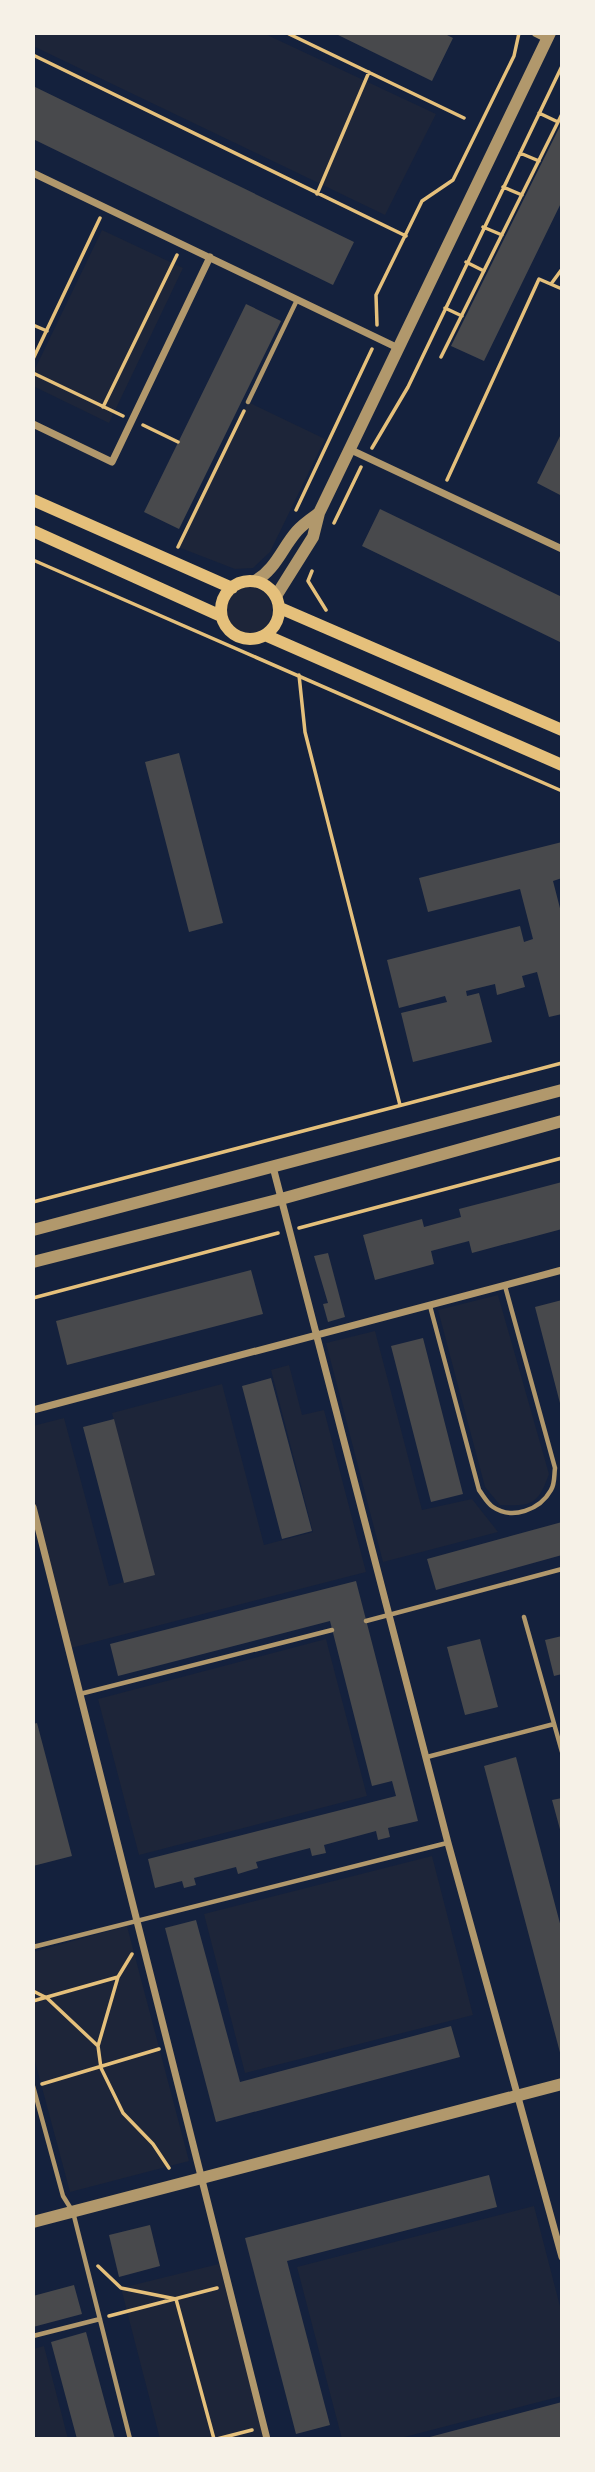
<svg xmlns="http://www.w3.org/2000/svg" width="595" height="2472" font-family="Arial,sans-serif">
  <rect width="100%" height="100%" fill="#14213d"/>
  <path fill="#1d2539" d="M33 33H263L436 114 385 215 33 46Z
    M102 230 183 268 109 423 33 386V373Z
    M248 402 325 439 270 552 253 568 235 569 178 547Z
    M226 610a23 23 0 1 1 46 0a23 23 0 1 1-46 0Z
    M498 1295 549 1474C538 1505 532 1506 500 1505L485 1487 438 1310Z
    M375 1331 422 1510 472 1499 498 1532 383 1562 326 1343Z
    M289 1365 302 1415 324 1410 366 1572 71 1648 33 1503V1426L64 1418 109 1586 154 1574 112 1413 222 1384 264 1545 313 1532 271 1370Z
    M326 1639 367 1796 139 1855 98 1699Z
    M432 1856 473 2015 245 2073 204 1914Z
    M127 1926 189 2161 70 2192 33 2054V1952Z
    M534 2206 562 2314V2396L397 2439H342L297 2267Z
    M219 2264 264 2439H160L121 2288Z
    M44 2346 68 2439H33V2349Z"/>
  <path fill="#48494c" d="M334 33H443L453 38 432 81Z
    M33 86 354 242 333 285 33 139Z
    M562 122V201L484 361 451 346Z
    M246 304 281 321 179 529 144 512Z
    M562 432V496L537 483Z
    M380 509 562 597V643L362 546Z
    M179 753 223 923 189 932 145 762Z
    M562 842V878L553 881 562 916V1014L549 1017 537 972 522 976 525 987 497 995 495 984 466 991 467 996 479 993 492 1042 413 1062 401 1013 447 1002 445 996 399 1008 387 960 520 926 524 942 533 939 520 889 428 912 419 878Z
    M562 1182V1229L472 1253 469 1241 431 1251 434 1264 375 1280 363 1235 422 1219 424 1227 461 1217 459 1209Z
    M328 1253 345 1317 328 1322 323 1304 328 1303 314 1256Z
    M251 1270 263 1314 67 1365 56 1321Z
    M562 1300V1407H561L535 1307Z
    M423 1338 463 1494 431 1502 391 1346Z
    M271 1378 312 1531 282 1539 242 1386Z
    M114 1419 155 1575 124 1583 83 1427Z
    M562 1522V1555L436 1590 427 1559Z
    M356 1581 418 1821 388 1828 390 1837 378 1840 376 1831 324 1845 326 1853 312 1856 310 1848 256 1862 258 1868 238 1874 236 1867 194 1878 196 1885 184 1888 182 1881 155 1888 148 1859 396 1796 392 1781 372 1786 330 1621 118 1676 110 1644Z
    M562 1636V1674L554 1676 545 1640Z
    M480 1639 498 1707 465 1715 447 1647Z
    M37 1723 72 1856 33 1866V1724Z
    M516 1757 562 1931V2060L484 1766Z
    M562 1798V1833H561L552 1800Z
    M196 1920 240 2082 451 2026 460 2057 216 2122 165 1928Z
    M489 2175 497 2207 287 2261 330 2425 296 2434 245 2238Z
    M150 2225 160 2266 119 2277 109 2235Z
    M74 2285 82 2314 33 2327V2296Z
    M86 2332 107 2410 115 2439H77L51 2342Z
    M562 2402V2437L426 2439V2438Z"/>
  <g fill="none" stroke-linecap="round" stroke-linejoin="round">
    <path stroke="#e5c07b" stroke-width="3.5" d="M287 33 464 118
      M33 55 406 236
      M539 113 558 122
      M520 153 539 161
      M503 187 522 195
      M317 194 369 72
      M483 227 502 235
      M466 262 484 271
      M551 284 562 269
      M445 308 462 316
      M33 325 47 331
      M377 325 376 295 422 201 453 180 514 56 519 33
      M441 357 562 114
      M33 359 100 218
      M33 373 123 416
      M103 407 177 255
      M143 425 178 442
      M372 448 408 387 562 66
      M447 480 539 279 562 289
      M296 510 372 349
      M334 523 361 467
      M178 547 244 411
      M33 560 562 791
      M312 571 308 581 326 610
      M299 675 305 732 400 1105
      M33 1202 562 1063
      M299 1228 562 1158
      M33 1298 278 1233
      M33 1991 47 1998 98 2046 101 2068 123 2113 153 2144 169 2168
      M33 2001 118 1977
      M98 2046 118 1977 132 1954
      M42 2084 159 2049
      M98 2266 121 2288 176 2299 214 2439
      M109 2316 217 2288
      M217 2439 252 2430"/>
    <path stroke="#b1986c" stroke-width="4.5" d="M248 402 297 300
      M430 1306 479 1490C483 1495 487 1503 493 1507 512 1520 540 1510 551 1490 555 1484 554 1475 555 1468L505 1286
      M524 1617 562 1752
      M366 1621 562 1569
      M80 1694 332 1630
      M427 1757 554 1724
      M33 1947 447 1843
      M33 2086 63 2196 73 2212 130 2439
      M33 2336 100 2319"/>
    <path stroke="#b1986c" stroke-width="7" d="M535 33 547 39
      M33 173 398 348
      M33 424 112 462 210 257
      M349 449 562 549
      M273 1167 448 1843 562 2257
      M33 1410 562 1270
      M33 1507 267 2439"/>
    <path stroke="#b1986c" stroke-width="12" d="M255 581C276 569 282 548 297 531 303 524 312 518 319 513
      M276 596 313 537 319 513 550 33
      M33 1230 562 1090
      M33 1262 281 1199 562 1121
      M33 2222 562 2084"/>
    <path stroke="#e5c07b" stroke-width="12" d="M33 500 232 588
      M33 531 221 616
      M221 610a29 29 0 1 1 58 0a29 29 0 1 1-58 0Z
      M280 608 562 730
      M265 635 562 765"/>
  </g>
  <rect width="595" height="2472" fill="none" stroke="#f6f1e7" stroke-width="70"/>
</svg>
